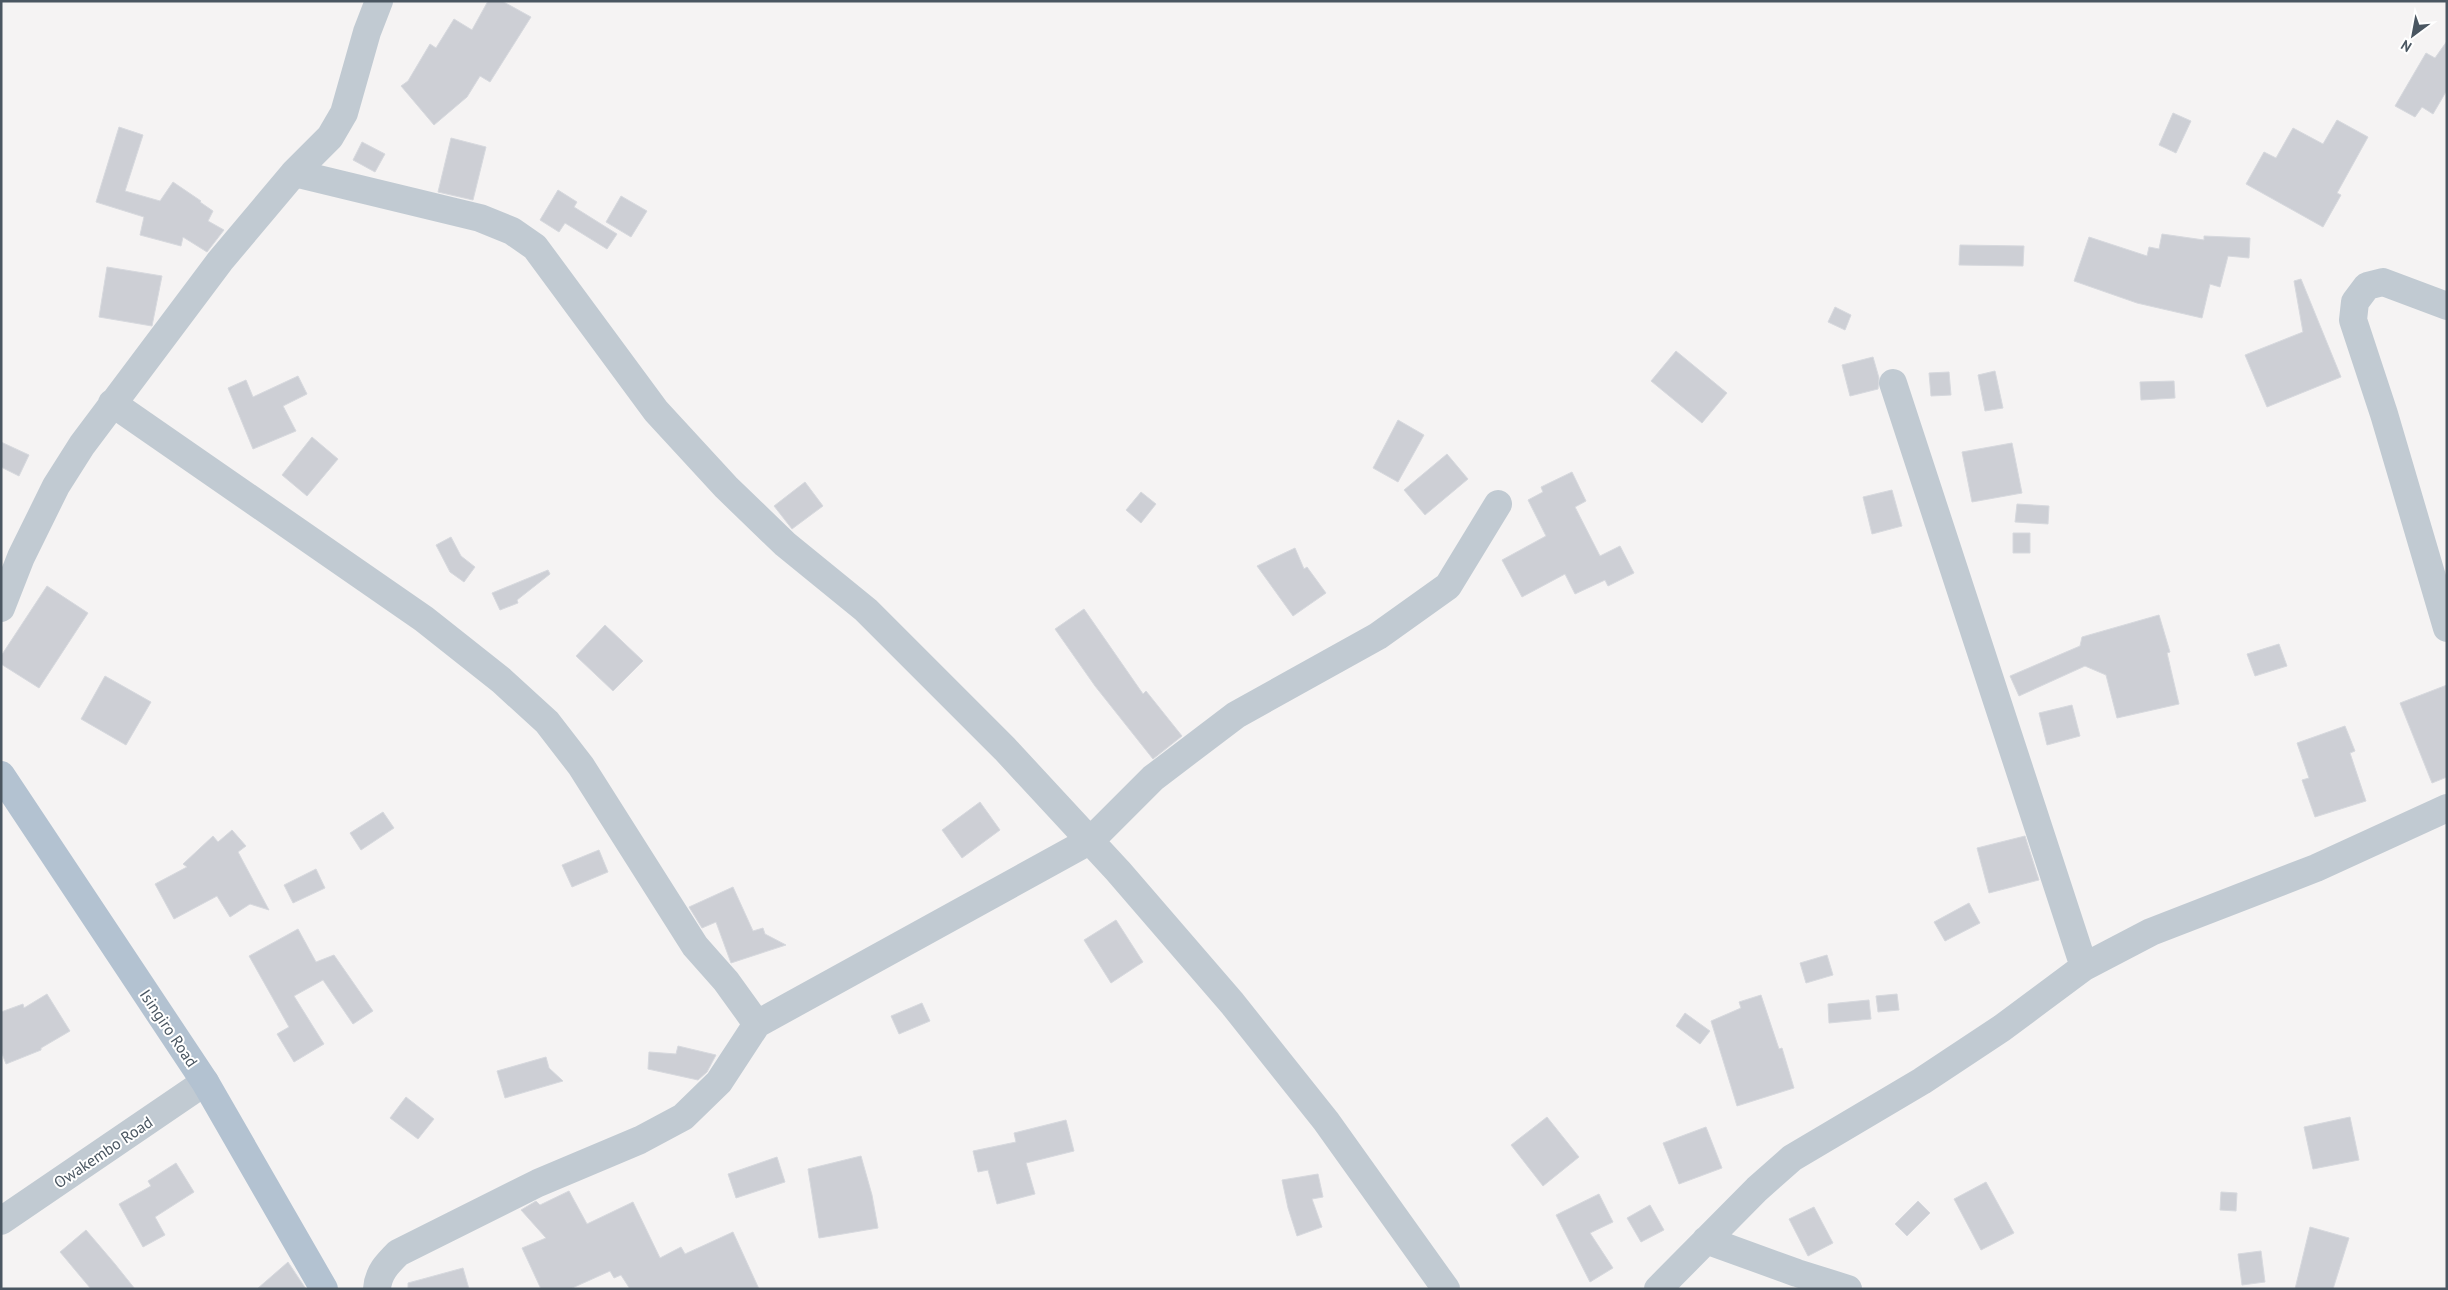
<svg xmlns="http://www.w3.org/2000/svg" width="2448" height="1290" font-family="'PT Sans',sans-serif">
  <rect width="100%" height="100%" fill="#f5f3f3"/>
  <path fill="#cdcfd5" stroke="#d7d9de" d="M488 1H502L531 17 490 82 480 76 467 97 434 125 401 86 408 81 430 44 436 48 454 19 472 30Z
    M2447 41V90L2433 114 2422 107 2415 117 2395 106 2426 53 2435 58Z
    M2173 113 2191 121 2176 153 2159 145Z
    M2337 120 2368 137 2337 193 2341 195 2323 227 2246 184 2264 152 2276 158 2293 128 2323 144Z
    M119 127 143 135 125 191 160 201 173 182 201 201 200 202 213 211 208 221 224 230 207 252 183 237 181 246 140 235 144 217 96 202Z
    M451 138 486 147 473 200 438 192Z
    M362 142 385 154 375 172 353 160Z
    M558 190 577 202 574 207 617 234 607 249 565 223 559 232 540 220Z
    M621 196 647 211 631 237 606 222Z
    M2162 234 2204 240V236L2250 238 2249 258 2228 256 2220 287 2210 284 2202 318 2137 303 2074 281 2089 237 2147 256 2149 247 2159 249Z
    M1960 245 2024 246 2023 266 1959 265Z
    M107 267 162 276 152 326 99 317Z
    M2301 279 2341 377 2267 407 2245 355 2303 332 2294 281Z
    M1835 307 1851 315 1845 330 1828 322Z
    M1676 351 1727 393 1702 423 1651 381Z
    M1873 357 1879 378 1878 389 1850 396 1842 365Z
    M1995 371 2003 408 1985 411 1978 375Z
    M1949 372 1951 395 1931 396 1929 373Z
    M298 376 307 394 283 406 296 431 253 449 228 388 246 380 253 397Z
    M2174 381 2175 398 2141 400 2140 382Z
    M1398 420 1424 435 1398 482 1373 468Z
    M312 437 338 459 307 496 282 475Z
    M1 442 29 455 19 476 1 467Z
    M2012 443 2022 493 1972 502 1962 452Z
    M1447 454 1468 479 1425 515 1404 490Z
    M1572 472 1586 501 1575 507 1600 556 1620 546 1634 573 1608 586 1605 580 1575 594 1565 574 1522 597 1502 560 1546 536 1528 500 1543 492 1541 487Z
    M805 482 823 506 792 529 774 506Z
    M1892 490 1902 526 1872 534 1863 497Z
    M1141 492 1156 504 1141 523 1126 510Z
    M2017 504 2049 506 2048 524 2015 522Z
    M2013 533H2030V553H2013Z
    M451 537 461 556 475 567 464 582 450 572 436 545Z
    M1295 548 1304 569 1307 567 1326 593 1293 616 1257 566Z
    M548 570 550 574 517 600 518 603 500 610 492 593Z
    M47 586 88 613 39 688 1 664V656Z
    M1084 609 1143 694 1146 691 1182 736 1153 759 1095 686 1055 629Z
    M2159 615 2170 652 2167 653 2179 704 2117 718 2106 675 2085 666 2019 696 2010 676 2080 646 2082 637Z
    M605 625 643 661 613 691 576 656Z
    M2279 644 2287 666 2255 676 2247 654Z
    M105 676 151 702 126 745 81 719Z
    M2447 685V777L2432 783 2400 703Z
    M2072 705 2080 736 2047 745 2039 713Z
    M2345 726 2355 751 2350 753 2366 801 2315 817 2302 780 2309 778 2297 743Z
    M980 802 1000 830 962 858 942 830Z
    M383 812 394 828 361 850 350 833Z
    M232 830 246 846 238 852 269 910 250 904 230 917 217 896 174 919 155 884 187 867 183 864 213 836 218 842Z
    M2025 836 2039 880 1989 893 1977 848Z
    M599 850 608 872 572 887 562 865Z
    M316 869 325 888 293 903 284 885Z
    M733 887 753 931 763 928 765 934 786 945 731 963 716 922 702 928 689 907Z
    M1969 903 1980 923 1945 941 1934 922Z
    M1116 920 1143 962 1111 983 1084 940Z
    M298 929 316 962 334 955 373 1011 353 1024 323 980 294 996 324 1044 294 1062 277 1034 289 1027 249 956Z
    M1827 955 1833 975 1806 983 1800 963Z
    M47 994 70 1031 41 1048V1050L6 1064 1 1051V1012L23 1004 24 1008Z
    M1897 994 1899 1010 1878 1012 1876 996Z
    M1761 995 1779 1049 1782 1048 1794 1088 1737 1106 1711 1021 1741 1008 1739 1002Z
    M1869 1000 1871 1019 1829 1023 1828 1004Z
    M922 1003 930 1021 899 1034 891 1016Z
    M1685 1013 1710 1031 1700 1044 1676 1026Z
    M678 1046 716 1055 707 1072 698 1080 648 1069 649 1052 676 1054Z
    M546 1057 549 1068 563 1081 505 1098 497 1071Z
    M406 1097 434 1119 418 1139 390 1118Z
    M1547 1117 1579 1157 1543 1186 1511 1145Z
    M2350 1117 2359 1160 2313 1169 2304 1127Z
    M1066 1120 1074 1151 1026 1163 1035 1194 997 1204 988 1170 978 1172 973 1151 1016 1142 1014 1133Z
    M1706 1127 1722 1168 1679 1184 1663 1143Z
    M861 1156 872 1195 878 1228 819 1238 808 1169Z
    M777 1157 785 1182 736 1198 728 1174Z
    M176 1163 194 1192 155 1217 165 1235 143 1247 119 1204 151 1186 148 1181Z
    M1318 1174 1323 1197 1312 1199 1322 1227 1297 1236 1288 1208 1282 1180Z
    M1986 1182 2014 1233 1981 1250 1954 1199Z
    M569 1191 587 1224 633 1202 660 1258 681 1247 685 1254 733 1232 759 1289H630L621 1275 614 1278 610 1271 570 1289H541L522 1248 546 1238 521 1210 536 1201 540 1205Z
    M2221 1192 2237 1193 2236 1211 2220 1210Z
    M1599 1194 1613 1222 1590 1233 1613 1268 1590 1282 1556 1215Z
    M1918 1201 1930 1213 1907 1236 1895 1224Z
    M1650 1205 1664 1230 1641 1242 1627 1218Z
    M1814 1207 1833 1243 1808 1256 1789 1219Z
    M2310 1227 2349 1238 2333 1289H2295Z
    M86 1230 115 1264 135 1289H91L60 1252Z
    M2261 1251 2265 1282 2242 1285 2238 1254Z
    M288 1262 306 1289H257Z
    M463 1268 469 1289H408V1283Z"/>
  <g fill="none" stroke-linecap="round" stroke-linejoin="round">
    <path stroke="#c1cad2" stroke-width="28" d="M294 173 480 218 512 231 535 247 656 411 726 487 785 544 866 610 1005 749 1118 871 1232 1003 1326 1121 1446 1289
      M2447 306 2383 282 2367 286 2355 302 2353 320 2384 414 2447 628
      M1893 383 2084 967
      M112 403 424 619 501 680 547 722 581 766 695 946 726 981 757 1024 719 1082 683 1117 640 1140 538 1183 398 1253C387 1264 378 1273 377 1289
      M1 608 21 557 56 486 82 445 220 261 294 173 330 137 344 113 367 32 379 1
      M757 1024 1091 840 1153 778 1236 715 1378 636 1448 586 1498 504
      M1 1221 205 1082
      M1706 1240 1797 1273 1848 1289
      M1658 1289 1757 1189 1792 1158 1922 1081 2002 1028 2084 967 2151 932 2316 868 2447 808"/>
    <path stroke="#b3c2d1" stroke-width="28" d="M1 775 205 1082 324 1289"/>
  </g>
  <g text-anchor="middle" stroke-width="4" stroke-linejoin="round" paint-order="stroke">
    <g font-size="16" fill="#4a5661" stroke="#fff">
      <text transform="translate(169 1028) rotate(56)" y="6">Isingiro Road</text>
      <text transform="translate(103 1152) rotate(-34)" y="6">Owakembo Road</text>
    </g>
  </g>
  <rect width="2448" height="1290" fill="none" stroke="#4a5661" stroke-width="5"/>
  <g transform="translate(2413 35) rotate(212)" stroke="#ffffff" stroke-width="4" paint-order="stroke">
  <path d="M0-4L9 19L0 12L-9 19Z" fill="#4a5661"/>
  <text y="-8" font-size="14" font-weight="bold" text-anchor="middle" fill="#4a5661">N</text>
  </g>
</svg>
